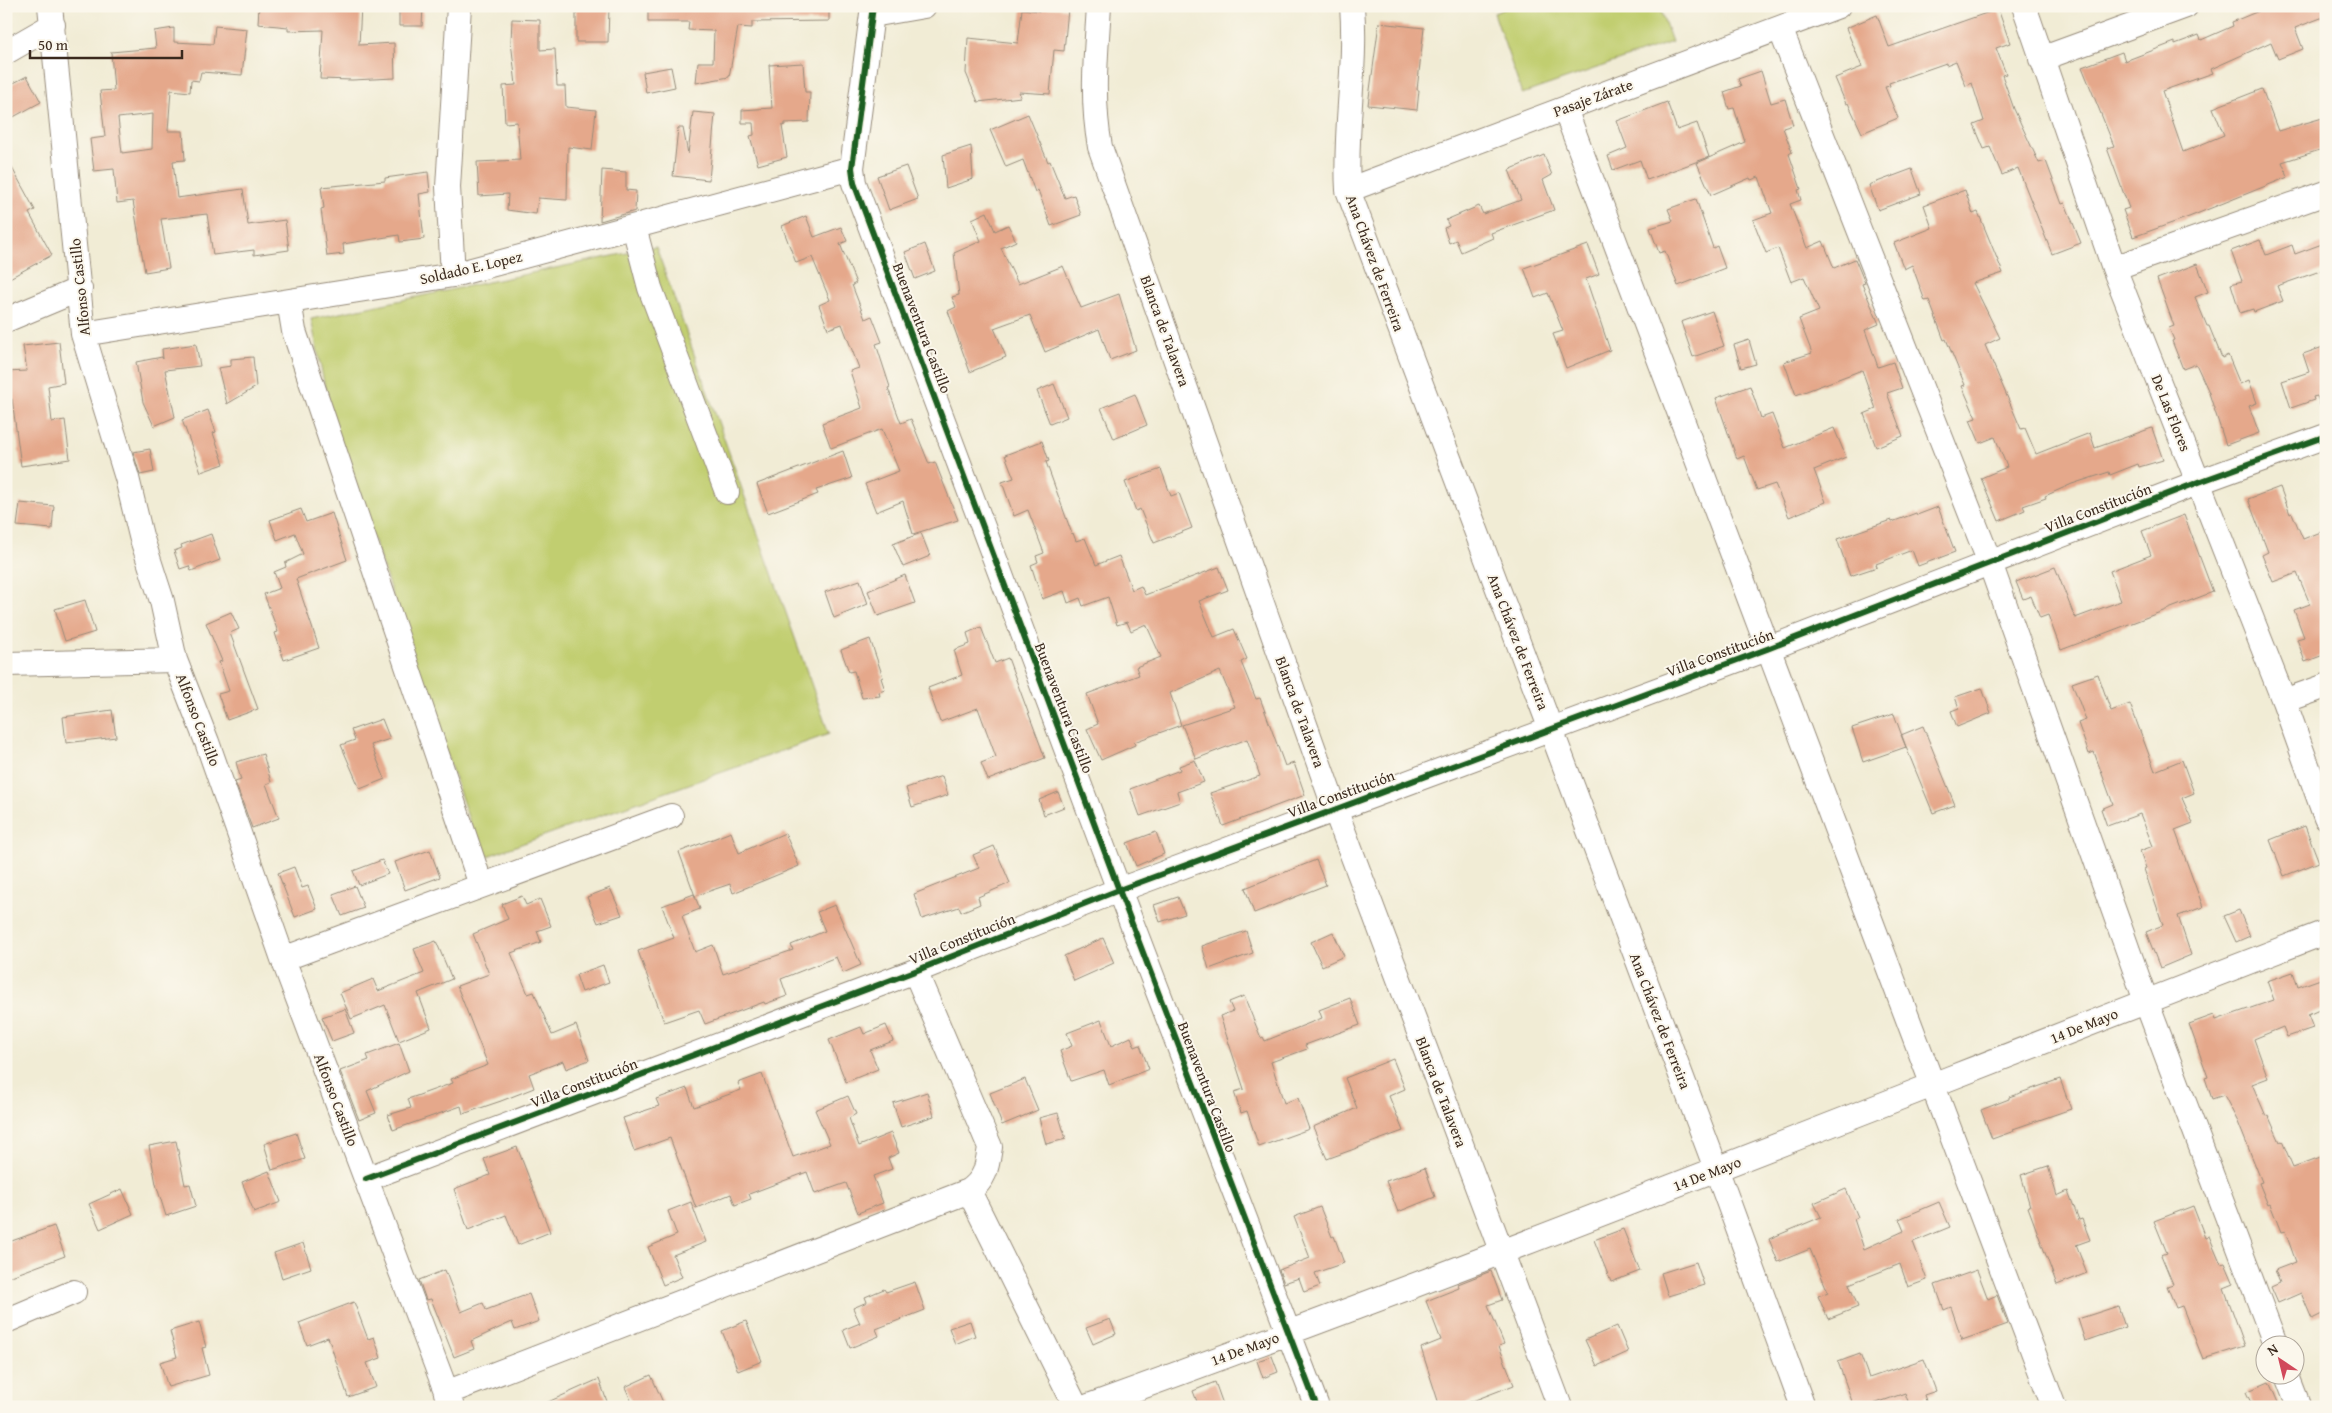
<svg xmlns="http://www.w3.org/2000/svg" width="2332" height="1413" font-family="'Gentium Book Plus',serif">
  <rect width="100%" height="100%" fill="#fbf7ec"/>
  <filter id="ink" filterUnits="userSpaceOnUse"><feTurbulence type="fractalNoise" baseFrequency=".02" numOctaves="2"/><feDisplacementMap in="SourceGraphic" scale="10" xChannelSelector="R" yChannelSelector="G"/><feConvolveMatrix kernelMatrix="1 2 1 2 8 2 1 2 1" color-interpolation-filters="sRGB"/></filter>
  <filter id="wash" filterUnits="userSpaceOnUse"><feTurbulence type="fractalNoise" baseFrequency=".0096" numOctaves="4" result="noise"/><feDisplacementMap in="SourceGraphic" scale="20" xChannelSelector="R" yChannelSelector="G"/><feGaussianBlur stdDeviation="1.12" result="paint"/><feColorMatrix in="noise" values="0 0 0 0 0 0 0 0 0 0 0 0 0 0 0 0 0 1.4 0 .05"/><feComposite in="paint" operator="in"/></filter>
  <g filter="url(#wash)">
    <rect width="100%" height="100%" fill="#f1ecd5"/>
    <path fill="#c1ce70" stroke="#7e7c47" d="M1512 6H1659L1672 42 1522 94 1494 13Z
      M656 247 829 734 482 858 330 412 311 319Z"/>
    <g id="blocks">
      <path fill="#e5a88b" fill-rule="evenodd" d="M259 6H361L359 45 394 43 395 78 352 80 320 79 323 30 288 31V27L258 24Z
        M399 6H423L422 26H399Z
        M576 6H609L608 42H576Z
        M648 6H829V21L752 22V28L738 27 729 77 696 83 698 62H713L714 31 688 30 689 22H648Z
        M2271 6H2326V16L2295 28 2303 49 2278 59 2271 42 2211 69 2213 73 2162 91 2183 152 2224 135 2213 108 2262 89 2278 131 2326 117V148L2282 162 2288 177 2189 217 2133 237 2123 210 2129 208 2107 148 2114 146 2082 67 2122 52 2125 61 2175 42V44L2199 35 2201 40 2233 26 2232 22Z
        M1040 7 1068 9 1064 51 1054 50 1050 94 1019 92 1021 97 978 102 966 73 968 38 1018 43 1022 9 1039 11Z
        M1998 9 2010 43 1996 48 2006 74 2002 75 2014 109 2039 163 2046 161 2062 204 2065 203 2081 243 2052 254 2018 168 2002 175 1990 147 1984 149 1974 125 1984 121 1972 83 1966 86 1956 61 1946 65V63L1889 83 1890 86 1885 87 1898 118 1862 133 1848 103 1846 104 1835 78 1862 67 1846 28 1877 15 1889 47Z
        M512 19 540 20V50L555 49 557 86H565L566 107 596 110 592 150 568 147 567 200 538 198 536 214 507 210 508 194 479 196 477 162 520 160 517 122 505 123 503 86 516 85 511 41Z
        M1379 23 1424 28 1417 90H1419L1417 110 1368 105Z
        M215 26 247 29 242 75 201 72 199 81 191 80 190 92 171 90 168 131H183L185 160 173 161 177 198 243 189 248 225 285 220 289 250 254 255V250L213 255 207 214 161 219 169 268 145 272 133 201 117 203 114 169 94 171 90 139 105 137 100 91 114 90 111 52 156 48 154 31 174 28V42L213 44ZM153 114 152 149 122 153 118 118Z
        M803 63 805 92H810L809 122 785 123V125L782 126 787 157 758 165 750 136 754 135 753 123H742V110L772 108 769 65Z
        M671 67 675 87 646 93 643 72Z
        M1761 71 1771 103 1785 99 1793 125 1783 128 1792 152 1789 154 1801 189 1798 190 1801 200 1790 204 1807 248 1823 241 1834 268 1855 259 1865 283 1862 284 1879 324 1865 330 1878 367 1893 362 1902 388 1887 393 1903 436 1876 447 1864 414 1876 409 1862 370 1796 395 1784 362 1812 353 1799 319 1819 311 1804 277 1791 282 1778 248 1766 253 1753 220 1772 213 1759 177 1751 180 1750 178 1711 195 1697 163 1745 142 1734 108 1729 109 1724 92 1741 86 1738 79Z
        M27 76 41 102 6 121V87Z
        M1667 102 1677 130 1697 123 1709 157 1647 180 1640 160 1613 170 1608 156 1627 148 1617 121Z
        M693 112 715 114 709 180 673 176 678 128H683L688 154Z
        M1028 114 1048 162 1050 161 1065 198 1074 195 1081 215 1051 226 1038 190 1035 192 1023 160 1006 167 990 130Z
        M971 146 973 179 946 188 943 155Z
        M1544 155 1552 175 1543 180 1554 210 1491 233 1493 238 1461 252 1456 240 1449 243 1444 228 1449 226 1446 220 1479 206 1483 214 1521 200 1509 170Z
        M6 157 35 210 29 213 52 255 6 280Z
        M906 166 918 199 889 210 877 176Z
        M1912 169 1921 194 1878 210 1869 185Z
        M602 170 626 172V190L636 191 635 211 600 221Z
        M428 172 430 192 419 194 424 239 400 242 399 235 343 244 344 254 327 256 321 209 324 208 321 187 385 181V178Z
        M1965 190 1973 214 1978 212 2003 273 1973 283 2000 338 1985 345 2021 429 2025 428 2036 454 2090 433 2095 448 2152 428 2163 460 2139 467 2138 464 2110 475 2109 472 2072 484 2045 496 2046 498 2023 506 2025 510 1999 521 1981 478 2007 467 1995 437 1980 443 1970 420 1976 418 1962 386 1965 385 1946 339 1944 340 1929 300 1925 301 1912 265 1904 269 1894 243 1932 228 1924 205Z
        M1696 199 1713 248 1717 246 1725 268 1678 286 1665 251 1659 253 1650 228 1673 221 1668 209Z
        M987 212 995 231 1008 225 1016 241 1001 248 1018 284 1063 266 1081 308 1119 294 1136 350 1110 360 1099 329 1045 352 1030 315 994 328 1006 357 970 372 948 311 956 307 952 297 959 295 954 253 981 241 972 219Z
        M806 216 814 237 841 227 847 241 840 244 856 283 852 285 865 319 872 316 882 342 876 344 890 387 888 388 901 423 911 419 929 464 935 462 958 520 913 534 903 501 876 512 865 484 899 471 882 429 831 448 822 423 862 408 850 371 859 368 842 324 828 329 819 305 830 300 812 257 796 263 782 226Z
        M2260 240 2266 255 2292 245 2295 254 2322 244 2326 253V269L2277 286 2283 301 2254 312 2253 309 2240 313 2231 284 2242 281 2231 251Z
        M925 244 935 271 915 279 905 252Z
        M1588 245 1599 274 1586 279 1610 350 1566 368 1553 334 1563 331 1548 293 1535 298 1524 268Z
        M2197 264 2208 292 2195 297 2207 326H2209L2222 358 2228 355 2240 384 2249 380 2257 403 2249 406 2259 433 2226 445 2208 390 2196 364 2183 369 2172 341 2174 340 2169 328 2174 326 2157 279Z
        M1712 311 1724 346 1693 357 1681 322Z
        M1749 340 1756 364 1741 368 1734 345Z
        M59 342 64 383 48 386 52 422 65 420 70 459 21 466 12 399 6 400V372L27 371 23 346Z
        M196 344 200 366 165 370 175 417 154 426 143 402 136 362 162 357 163 359 162 349Z
        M2326 346V413L2323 414 2317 396 2313 397 2314 400 2291 408 2282 381 2309 372 2303 354Z
        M253 357 256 387 227 404 218 368 231 366V359Z
        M1054 384 1067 417 1050 424 1037 391Z
        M1750 386 1761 418 1772 414 1785 448 1834 428 1846 457 1814 470 1826 502 1789 517 1775 484 1757 490 1744 456 1737 459 1716 398Z
        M1135 394 1147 425 1114 439 1101 408Z
        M208 410 216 432 213 433 224 464 201 472 182 420Z
        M1042 441 1049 461 1046 462 1072 534 1073 533 1076 541 1085 538 1096 565 1119 556 1132 590 1141 586 1145 595 1219 567 1228 590 1199 601 1214 637 1234 629 1247 659 1241 662 1256 699 1260 698 1285 766 1294 763 1305 795 1223 826 1210 793 1260 776 1247 739 1196 759 1182 725 1235 707 1220 671 1170 693 1181 725 1134 742 1135 745 1101 760 1087 729 1098 724 1087 694 1139 675 1136 667 1161 657 1146 624 1131 631 1127 622 1117 625 1108 597 1083 606 1080 598 1068 603 1064 591 1042 599 1031 565 1038 562 1036 556 1044 553 1028 510 1014 516 1002 482 1014 478 1005 455Z
        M150 449 154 472 140 475 133 452Z
        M843 451 852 478 816 490 818 494 768 513 757 484Z
        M1161 469 1171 496 1179 493 1192 528 1154 543 1140 509 1136 511 1125 482Z
        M2280 487 2290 514 2292 513 2303 539 2326 530V654L2305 662 2297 639 2304 637 2294 610 2310 604 2297 573 2273 582 2262 555 2268 552 2248 499Z
        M20 503 54 506 52 529 17 526Z
        M1938 507 1955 552 1918 566 1912 550 1876 564 1877 567 1850 576 1837 539 1891 520 1892 522 1916 513 1917 515Z
        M301 509 306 522 332 513 347 560 296 579 319 648 284 660 275 633 278 632 264 594 280 588 274 572 286 567 285 563 303 554 295 533 277 540 270 520Z
        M2184 515 2213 592 2061 650 2048 615 2040 618 2031 596 2023 599 2016 582 2055 567 2075 618 2121 601 2110 571 2151 555 2142 531Z
        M921 533 930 556 903 567 893 544Z
        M211 534 220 560 191 571 189 566 180 569 174 551 182 548 181 545Z
        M905 575 915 603 878 616 868 591Z
        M860 580 868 604 834 618 825 592Z
        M85 600 95 632 65 641 55 609Z
        M231 612 239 629 230 633 258 709 227 720 218 694 229 691 219 662 222 661 206 623Z
        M981 627 995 663 1008 658 1045 758 988 780 981 763 996 757 978 708 940 722 928 688 962 675 954 650 970 644 967 633Z
        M870 639 883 677 881 678 885 690 879 692 880 696 862 698 854 671 849 672 841 650Z
        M2098 674 2111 711 2130 704 2155 771 2182 760 2194 793 2182 798 2193 823 2175 830 2203 907 2178 916 2191 955 2160 968 2146 932 2163 925 2144 869 2146 868 2140 851 2153 846 2140 814 2107 826 2101 809 2113 804 2094 752 2089 754 2078 723 2086 720 2072 683Z
        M1982 688 1991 713 1957 727 1951 711 1959 708 1955 697Z
        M112 710 116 737 66 743 63 717Z
        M1894 714 1906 747 1863 762 1852 728Z
        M382 719 390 739 371 745 385 779 360 789 341 745 355 740 351 730Z
        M1923 726 1955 805 1933 813 1901 735Z
        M263 754 271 782 266 784 279 818 252 828 235 782 241 780 236 762Z
        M1195 760 1204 782 1177 792 1180 802 1140 816 1130 789 1180 770 1179 766Z
        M942 776 948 795 912 807 906 788Z
        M1058 792 1064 807 1044 815 1039 800Z
        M2305 826 2319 862 2284 876 2270 840Z
        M731 832 739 853 785 833 799 866 733 893 730 884 695 896 679 852Z
        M1156 832 1164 854 1136 866 1127 843Z
        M994 846 1010 883 978 897 980 904 961 912 959 907 922 919 914 894 979 868 973 855Z
        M430 850 440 877 405 890 395 862Z
        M382 860 388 874 359 885 353 871Z
        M1316 860 1326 885 1254 913 1245 888Z
        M294 867 302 888 308 886 317 909 295 917 278 873Z
        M355 886 364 908 342 916 333 894Z
        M610 888 622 915 598 923 587 897Z
        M694 894 700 909 682 916 695 952 713 945 723 974 793 950 791 945 825 931 817 912 835 905 861 965 843 973 836 957 781 979 787 996 765 1004 764 1002 705 1024 699 1010 664 1022 638 951 674 938 662 906Z
        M522 896 526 905 540 899 551 926 537 931 541 942 511 953 528 994 534 992 552 1035 576 1025 589 1060 566 1069 563 1061 529 1074 534 1088 501 1101 463 1114 461 1106 393 1130 388 1115 411 1108 408 1099 453 1083 451 1079 488 1065 457 986 489 974 473 934 508 919 502 904Z
        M1178 897 1185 914 1160 922 1154 905Z
        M2239 910 2250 936 2236 942 2224 916Z
        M1246 931 1253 953 1209 969 1202 946Z
        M1333 932 1344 956 1322 966 1311 942Z
        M1103 938 1114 963 1074 981 1064 956Z
        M436 941 452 979 418 993 431 1028 399 1041 385 1005 351 1019 340 993 373 979 378 991 424 973 414 949Z
        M603 965 609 982 582 992 576 975Z
        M2293 972 2298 987 2326 977V1007L2308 1015 2313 1028 2287 1037 2283 1027 2254 1039 2268 1078 2252 1084 2266 1116 2268 1115 2280 1142 2282 1141 2293 1167 2326 1155V1250L2320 1252 2326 1267V1312L2312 1319 2301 1293 2278 1303 2271 1287 2280 1283 2275 1270 2296 1262 2285 1231 2281 1232 2270 1204 2268 1205 2259 1183 2262 1182 2238 1122 2224 1095 2212 1099 2205 1078 2208 1077 2189 1024 2214 1015 2216 1020 2274 1000 2267 981Z
        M1244 996 1261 1038 1263 1037 1265 1041 1322 1018 1319 1010 1350 998 1360 1025 1305 1045 1307 1049 1271 1062 1284 1103 1298 1098 1309 1129 1259 1147 1247 1111 1241 1113 1234 1092 1244 1089 1220 1016 1233 1011 1229 1002Z
        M345 1009 354 1033 332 1041 322 1017Z
        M1101 1020 1111 1046 1131 1037 1135 1047 1140 1045 1149 1069 1109 1085 1104 1070 1071 1081 1060 1051 1072 1046 1067 1033Z
        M886 1025 893 1041 870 1050 878 1069 846 1082 829 1040 861 1027 864 1034Z
        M399 1043 409 1071 367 1091 376 1113 359 1120 340 1071 369 1060 367 1055Z
        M1393 1059 1405 1089 1389 1096 1403 1131 1327 1159 1313 1127 1357 1108 1345 1078Z
        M762 1074 793 1157 830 1144 815 1110 848 1096 856 1114 849 1118 859 1146 891 1133 899 1153 888 1158 892 1169 873 1176 883 1203 858 1213 846 1183 815 1194 807 1172 749 1194 751 1199 735 1205 731 1194 696 1208 670 1138 634 1151 623 1118 659 1106 656 1099 687 1088 694 1107 741 1090 738 1083Z
        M1025 1079 1038 1110 1002 1125 990 1093Z
        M2060 1079 2071 1109 2013 1129 2014 1131 1992 1139 1981 1110 2009 1099V1097Z
        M927 1092 934 1116 901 1127 893 1103Z
        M1058 1113 1066 1139 1046 1144 1039 1118Z
        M296 1133 305 1159 272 1170 264 1144Z
        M176 1141 185 1185 190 1184 196 1206 166 1216 156 1184 149 1146Z
        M517 1147 550 1232 518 1245 506 1215 468 1230 454 1189 490 1175 484 1159Z
        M2048 1166 2057 1196 2068 1191 2079 1220 2082 1219 2090 1240 2076 1245 2087 1273 2057 1285 2028 1207 2030 1206 2021 1175Z
        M1425 1168 1435 1197 1398 1212 1386 1181Z
        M269 1171 281 1202 254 1212 242 1182Z
        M122 1189 133 1214 100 1229 89 1204Z
        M1846 1189 1858 1217 1854 1219 1864 1249 1904 1231 1899 1219 1939 1202 1950 1227 1913 1242 1927 1280 1908 1287 1900 1264 1849 1284 1858 1307 1828 1319 1818 1296 1828 1292 1810 1249 1778 1262 1769 1239 1821 1217 1814 1203Z
        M691 1202 706 1242 673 1255 682 1277 663 1285 648 1247 677 1235 668 1211Z
        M2193 1206 2205 1237 2209 1236 2221 1264 2225 1263 2234 1284 2224 1288 2245 1346 2203 1359 2182 1306 2176 1308 2167 1286 2173 1284 2161 1255 2167 1253 2154 1221Z
        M1320 1207 1332 1237 1334 1236 1344 1263 1315 1273 1320 1286 1304 1292 1299 1278 1284 1283 1279 1270 1310 1258 1294 1217Z
        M54 1226 65 1256 6 1278V1243Z
        M1623 1229 1640 1271 1611 1282 1594 1240Z
        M303 1243 311 1268 282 1278 274 1253Z
        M1696 1262 1704 1285 1668 1296 1661 1273Z
        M445 1270 461 1312 483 1303 486 1310 529 1294 539 1321 515 1330 512 1322 471 1341 474 1349 454 1357 431 1299 426 1300 419 1280Z
        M1977 1270 1988 1299 1997 1295 2008 1324 1962 1340 1951 1307 1944 1310 1935 1285Z
        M1491 1271 1502 1300 1488 1305 1504 1344 1499 1346 1514 1385 1457 1407H1440L1421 1348 1441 1340 1426 1301 1459 1288 1458 1284Z
        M915 1282 925 1310 876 1329 879 1336 850 1348 843 1330 860 1323 853 1308 867 1302 865 1297 884 1289 886 1292Z
        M354 1302 368 1339 374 1337 381 1358 367 1363 376 1387 348 1397 328 1337 307 1345 299 1323Z
        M2118 1306 2125 1327 2085 1341 2078 1319Z
        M1110 1319 1116 1334 1093 1344 1086 1328Z
        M746 1321 762 1361 738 1371 722 1331Z
        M970 1321 975 1336 955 1344 949 1328Z
        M199 1322 206 1347 202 1348 209 1375 168 1387 160 1362 177 1357 170 1331Z
        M1617 1326 1628 1352 1597 1366 1585 1340Z
        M1860 1354 1869 1378 1924 1359 1936 1391 1924 1395 1928 1407H1910L1905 1393 1865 1407H1854L1838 1362Z
        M1272 1356 1278 1372 1263 1378 1257 1361Z
        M651 1375 665 1407H634L625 1387Z
        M599 1379 609 1407H537Z
        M1215 1382 1224 1407H1199L1193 1391Z
        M2269 1382 2280 1407H2253L2246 1392Z"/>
    </g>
  </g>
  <g filter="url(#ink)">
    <use href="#blocks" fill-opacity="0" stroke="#968b7a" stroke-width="1"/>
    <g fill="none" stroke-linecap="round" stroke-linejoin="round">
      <g stroke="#968b7a" stroke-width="26">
        <path id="minor" d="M50 6 83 334 127 478 141 536 162 601 175 660 207 742 283 959 452 1407
          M873 6 852 168 854 183 1119 890 1317 1407
          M1099 6C1096 56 1091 98 1100 147L1335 809 1560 1407
          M1352 6C1357 67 1344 129 1348 190L1717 1171 1803 1407
          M2024 6 2114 268 2284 701 2326 818
          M872 15 924 6
          M1780 28 1990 563 2146 1001 2276 1346
          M6 52 53 25
          M2041 59 2186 6
          M1565 109 2054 1407
          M1348 190 1838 6
          M634 227 650 288 727 492
          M2114 268 2326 193
          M453 275 448 187 459 6
          M289 301 294 331 481 885
          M6 320 80 289
          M83 334 453 275 852 168
          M6 664 175 660
          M2284 701 2326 686
          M283 959 671 816
          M915 971 990 1147C987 1167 986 1179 969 1191L1076 1407
          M366 1179 915 971 1119 890 1767 649 2199 482 2326 436
          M6 1321 74 1292
          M2287 1376 2299 1407
          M446 1393 969 1191
          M1086 1407C1502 1257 1913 1091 2326 932"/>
      </g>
      <use href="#minor" stroke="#fff" stroke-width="24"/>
      <g stroke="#fbf7ec" stroke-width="9">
        <path id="cycleway" d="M873 6 852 168 854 183 1119 890 1317 1407
          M366 1179 915 971 1119 890 1767 649 2199 482 2326 436"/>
      </g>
      <use href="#cycleway" stroke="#1b5e20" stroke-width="6"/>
    </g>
  </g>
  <g text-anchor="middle" stroke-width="4" stroke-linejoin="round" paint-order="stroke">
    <g font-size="15" fill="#3b2a1e" stroke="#fbf7ec">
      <text transform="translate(1593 98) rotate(-20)" y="5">Pasaje Zárate</text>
      <text transform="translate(1375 263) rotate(70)" y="5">Ana Chávez de Ferreira</text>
      <text transform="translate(471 268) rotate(-13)" y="5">Soldado E. Lopez</text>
      <text transform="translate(80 287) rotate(-96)" y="5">Alfonso Castillo</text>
      <text transform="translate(922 328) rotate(69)" y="5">Buenaventura Castillo</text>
      <text transform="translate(1165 331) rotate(70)" y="5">Blanca de Talavera</text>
      <text transform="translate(2171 413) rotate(68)" y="5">De Las Flores</text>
      <text transform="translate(2098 508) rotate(-21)" y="5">Villa Constitución</text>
      <text transform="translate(1518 642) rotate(69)" y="5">Ana Chávez de Ferreira</text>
      <text transform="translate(1720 653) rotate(-20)" y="5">Villa Constitución</text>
      <text transform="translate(1064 708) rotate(69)" y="5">Buenaventura Castillo</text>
      <text transform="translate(1300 712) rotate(70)" y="5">Blanca de Talavera</text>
      <text transform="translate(198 720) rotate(69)" y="5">Alfonso Castillo</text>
      <text transform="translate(1341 794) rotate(-20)" y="5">Villa Constitución</text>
      <text transform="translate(962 939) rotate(-22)" y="5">Villa Constitución</text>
      <text transform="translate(1660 1021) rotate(69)" y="5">Ana Chávez de Ferreira</text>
      <text transform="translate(2084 1026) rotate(-22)" y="5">14 De Mayo</text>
      <text transform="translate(584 1083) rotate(-21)" y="5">Villa Constitución</text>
      <text transform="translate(1207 1087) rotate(69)" y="5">Buenaventura Castillo</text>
      <text transform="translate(1441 1092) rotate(69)" y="5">Blanca de Talavera</text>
      <text transform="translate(336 1100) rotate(69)" y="5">Alfonso Castillo</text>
      <text transform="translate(1707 1174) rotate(-21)" y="5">14 De Mayo</text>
      <text transform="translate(1245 1349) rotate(-20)" y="5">14 De Mayo</text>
    </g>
  </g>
  <rect width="2332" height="1413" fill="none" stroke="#fbf7ec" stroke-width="25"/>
  <g transform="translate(2280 1360) rotate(325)"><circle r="24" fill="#fbf7ec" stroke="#aea59a"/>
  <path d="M0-4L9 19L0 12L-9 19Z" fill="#d1495b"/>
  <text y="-8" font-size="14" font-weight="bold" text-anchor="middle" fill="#3b2a1e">N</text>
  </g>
  <path d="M30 50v8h152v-8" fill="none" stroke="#3b2a1e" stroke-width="2.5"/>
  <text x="38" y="50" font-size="15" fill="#3b2a1e" stroke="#fbf7ec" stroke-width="4" paint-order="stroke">50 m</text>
</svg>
